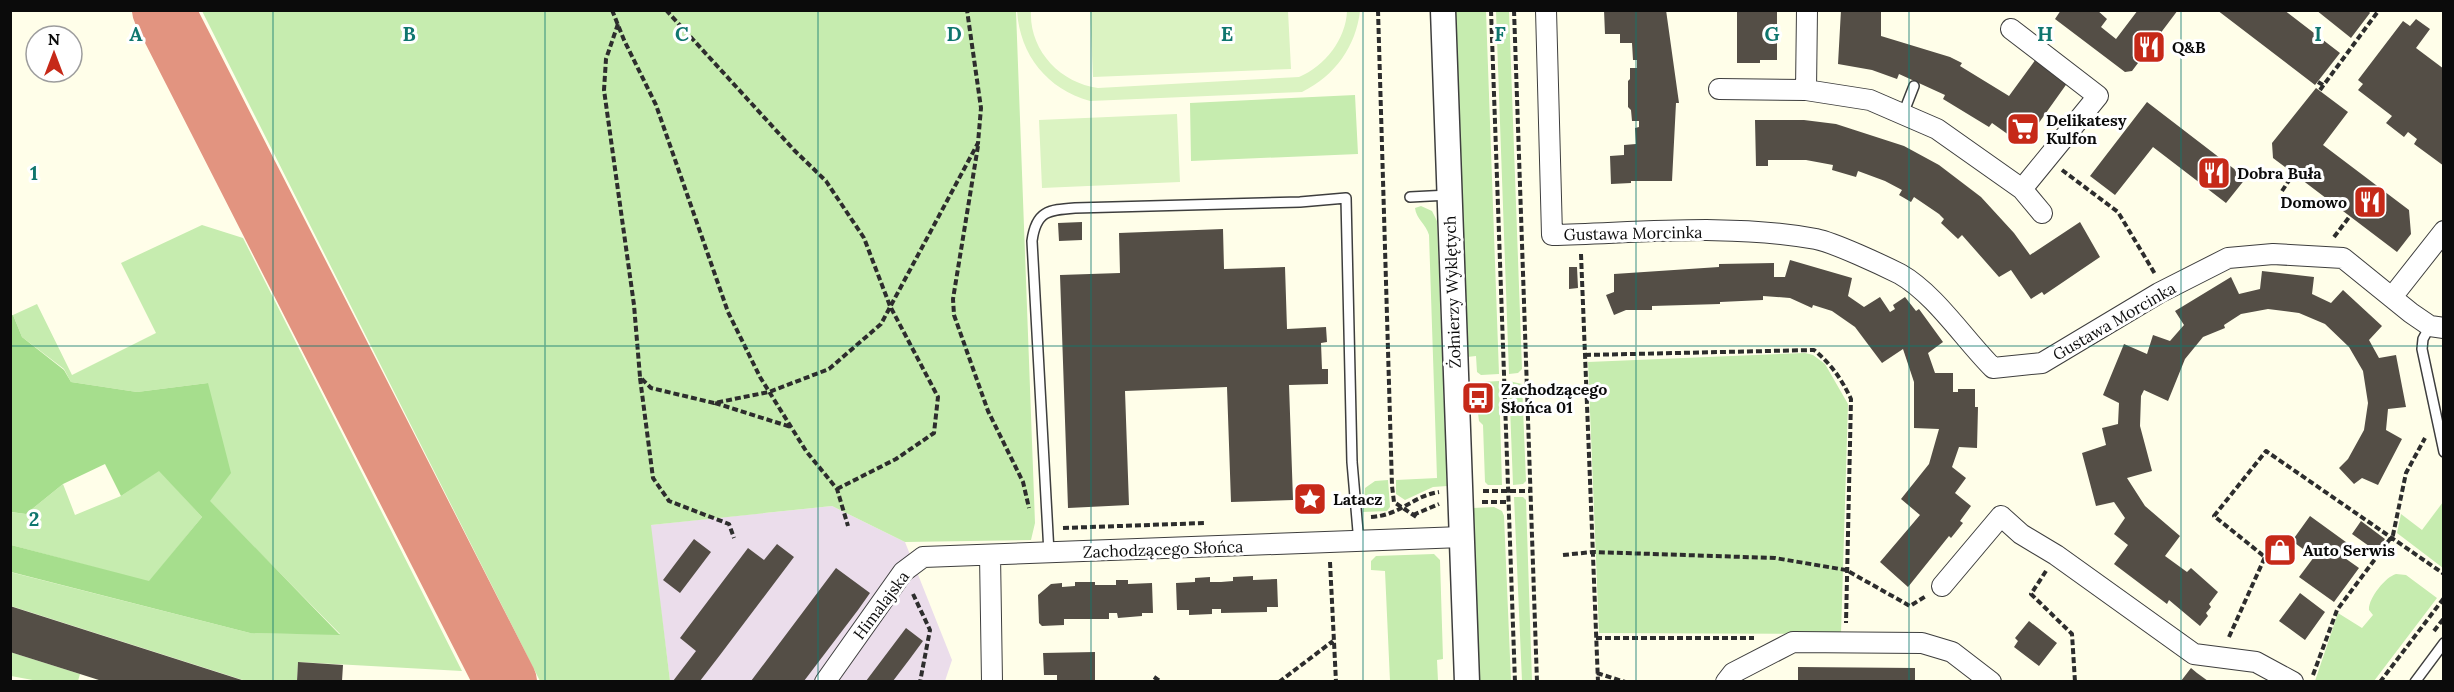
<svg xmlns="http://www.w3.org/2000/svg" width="2454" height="692" font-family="Lora,serif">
  <rect width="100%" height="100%" fill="#fffee9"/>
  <path fill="#ebddeb" d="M832 506 905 542 952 660 945 681H670L650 525Z"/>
  <path fill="#c6ecaf" d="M202 11H1016L1035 523 1031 540 905 542 832 506 651 525 670 681H540Z
    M1455 11H1486L1499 374 1481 375 1477 372 1476 356 1467 357Z
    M1496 11H1509L1522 369 1518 373 1509 374Z
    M1355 95 1358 154 1191 161 1190 103Z
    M1421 206 1432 211 1437 221 1447 486 1433 487 1405 500 1396 494V480L1437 478 1429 235C1426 224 1416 219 1415 208Z
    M202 225 243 238 462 671 298 662 297 681H246L11 606 10 572 250 633 340 634 209 501 208 383 137 392 71 382 64 369 22 337 13 315 37 304 72 375 156 333 121 263Z
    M1805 353 1813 355 1825 364 1848 404 1841 634 1599 633 1588 362Z
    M1499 381 1502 485H1488L1485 482 1483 425 1479 421 1478 413 1482 412V389L1478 388V385L1481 382Z
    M1509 381 1522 384 1526 481 1523 484 1513 485Z
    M159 470 202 517 149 582 11 545 10 512 26 514 63 484 75 515 121 496Z
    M1388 480 1390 507 1387 511 1363 512 1365 488 1375 481Z
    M1514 497H1523L1526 500 1532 681H1522Z
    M2443 502V568L2397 533 2401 514 2422 530Z
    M1494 507 1502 511 1504 516 1511 681H1479L1473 508Z
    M1434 554 1440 560 1443 659 1437 660 1438 681H1390L1385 571 1371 570V561L1376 556Z
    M2396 574 2406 575 2437 598 2374 681H2315L2338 613 2362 628 2373 615 2369 610C2368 599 2385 577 2396 574Z
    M10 652 80 674 78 681H38L11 676Z"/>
  <path fill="#a6de8d" d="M13 315 22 337 64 370 71 382 137 392 208 383 231 473 210 501 340 635 250 633 11 572V545L149 581 202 517 159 471 121 496 105 464 63 484 26 514 11 512 10 316Z"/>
  <path fill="#dbf3c2" d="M1017 11H1031C1029 50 1060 83 1098 88L1299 77C1325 66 1346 39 1347 11H1360C1356 46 1335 76 1302 92L1090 101C1047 89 1020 55 1017 11Z
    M1090 11H1288L1291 69 1093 77Z
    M1177 114 1180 182 1042 188 1039 120Z"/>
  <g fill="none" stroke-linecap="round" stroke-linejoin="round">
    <path stroke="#e29480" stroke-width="62" d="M163 10 506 682"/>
  </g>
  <path fill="#544e46" d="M1604 10H1666L1679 103H1676L1672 181H1631V183L1611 184 1610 156 1624 155V145L1636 144 1635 128 1639 127V121H1632L1631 110 1628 107V81L1630 79V68H1637V60H1633L1632 43H1620V34H1605Z
    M1737 10H1777V60H1760V63H1737Z
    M1841 10H1881V36L1950 57 1962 63 1960 66 2009 96 2036 59 2068 82 2023 145 1992 123 1989 127 1943 99 1945 95 1899 74 1897 79 1872 70 1838 64Z
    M2061 10H2097L2107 19 2101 27 2116 39 2138 10H2178L2132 71 2125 72 2055 19Z
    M2217 10H2284L2340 53 2315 85Z
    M2316 10H2368L2370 13 2351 38Z
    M2416 19 2430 29 2416 48 2444 69V166L2414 144 2417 139 2408 132 2404 137 2386 123 2392 116 2358 90 2363 84 2358 80 2403 21 2410 26Z
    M2316 88 2348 112 2323 145 2409 210 2411 234 2397 252 2273 158 2272 143Z
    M2147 102 2246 178 2226 203 2153 147 2115 195 2090 176Z
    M1755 120H1804L1836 124 1904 146 1939 165 1981 197 2014 233 2030 255 2080 222 2100 257 2044 295 2042 292 2031 299 2011 270 1999 277 1962 235 1958 239 1941 223 1944 219 1939 214 1914 197 1911 202 1899 195 1902 190 1885 181 1858 171 1856 177 1832 170 1833 165 1806 160H1768V166H1756Z
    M1082 222V240L1059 241 1058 223Z
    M1223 229 1224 269 1285 267 1287 329 1326 327 1327 342 1321 343 1322 369H1328V384L1289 385 1293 500 1231 502 1227 387 1125 391 1129 505 1068 508 1060 275 1120 273 1119 233Z
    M1790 260 1852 278 1848 296 1864 307 1880 297 1890 312 1895 309 1893 305 1905 297 1916 311 1919 309 1943 342 1928 353 1935 373H1953V392H1958V389H1975V407H1978L1977 448 1959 447 1952 467 1966 478 1955 493 1971 506 1960 521 1963 523 1951 538 1949 536 1908 587 1880 562 1920 515 1901 499 1929 464 1939 429 1914 428V382L1903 349 1882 363 1855 327 1832 311 1813 305 1812 308 1790 298 1763 296V300L1720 302V304L1652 306V310H1626L1614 315 1606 295 1614 292V274L1719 267V264L1774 263V277H1785Z
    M1569 267H1577L1578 288 1569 289Z
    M2262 271 2314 277 2312 294 2331 303 2343 290 2382 326 2369 340 2379 358 2396 355 2406 407 2388 409 2386 430 2402 439 2378 485 2362 478 2354 484 2339 468 2348 459 2364 430 2368 403 2363 371 2349 347 2325 324 2299 313 2268 309 2241 314 2224 325 2225 328 2203 337 2185 359 2168 401 2144 390 2141 396 2140 426 2152 471 2127 478 2145 506 2180 536 2165 556 2187 572 2191 568 2218 592 2209 604 2211 607 2206 613 2208 616 2200 626 2169 600 2167 604 2114 564 2128 545 2114 534 2125 518 2114 502 2096 506 2082 453 2106 445 2102 428 2118 424 2119 403 2103 395 2124 344 2147 354 2153 335 2170 341 2184 325 2175 311 2231 277 2239 294 2260 289Z
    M2310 516 2350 545 2342 556 2359 568 2334 602 2299 577 2314 557 2292 541Z
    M2361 521 2385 539 2376 551 2352 534Z
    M694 539 711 552 680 593 663 580Z
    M777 544 794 557 720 655 700 681H673L696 651 680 638 748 548 764 560Z
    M836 568 870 593 858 610 804 681H751Z
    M1253 576V580L1277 579 1278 607H1267V612L1221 613V609H1212V614L1189 615V610H1177L1176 583 1195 582V578L1210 577V582H1221L1233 581V577Z
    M1116 580H1128V584L1152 583 1153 613H1142V616L1118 618 1117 613H1109V619H1064V625L1042 626 1039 623 1038 595 1051 584 1062 583V587L1075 586V582H1095V585H1116Z
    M2300 593 2325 612 2305 640 2279 621Z
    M10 606 245 681H102L80 674 10 652Z
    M2029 621 2057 643 2039 666 2014 647 2018 641 2015 638Z
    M906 628 923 641 909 660 893 681H866Z
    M1095 652V681H1057V675H1044L1043 653Z
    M298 662 343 665 342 681H297Z
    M1798 667 1915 668V681H1798Z
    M2191 668 2197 673 2208 681H2181Z"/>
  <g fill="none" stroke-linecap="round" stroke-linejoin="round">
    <g stroke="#3e3e3e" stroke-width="12">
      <path id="service" d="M1903 114 1914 86
        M1410 197 1449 195
        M2430 326 2423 339 2422 349 2444 452
        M1049 553 1032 241C1036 211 1048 210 1075 208L1300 202 1346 198 1352 462 1359 543
        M2415 682 2444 643"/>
    </g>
    <g stroke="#3e3e3e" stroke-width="22">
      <path id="minor" d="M1546 10 1552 235C1639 233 1729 223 1816 239 1835 243 1882 265 1900 274 1935 294 1964 339 1993 368L2042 363 2159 293 2228 258 2273 254 2343 258 2411 313 2430 326 2444 328
        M1807 10 1806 90 1870 100 1937 129 2022 189 2098 96 2011 29
        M1719 89 1806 90
        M2022 189 2042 213
        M2392 297 2444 231
        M990 555 992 682
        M1942 586 2001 516 2021 534 2056 555 2194 654 2256 662 2293 682
        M825 682 903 572 923 557 1462 537
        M1726 682 1733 673 1793 642 1922 643 1952 652 1991 682"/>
    </g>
    <g stroke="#3e3e3e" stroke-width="27">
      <path id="tertiary" d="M1443 10 1467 682"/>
    </g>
    <path stroke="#2d2d2d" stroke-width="4" stroke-dasharray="6 3" stroke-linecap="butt" d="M612 10 624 40 656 105 728 312 760 377 806 451 837 489 848 526
      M666 10 794 150 826 181 864 238 890 306 938 397 934 433 896 459 837 489
      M1378 10 1392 486 1394 502 1418 518
      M1491 10 1515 682
      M1514 10 1537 682
      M618 24 606 59 604 90 634 305 640 377 651 388 714 403 769 392 829 369 881 324 978 143 981 108 967 10
      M2318 82 2323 85
      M2320 90 2379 10
      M978 146 953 299 954 315 988 411 1023 482 1029 508
      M2062 170 2118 212 2155 274
      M2282 191 2294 173
      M2334 237 2350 216
      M1581 254 1598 682
      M1585 355 1814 350C1831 364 1841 378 1851 399L1846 623
      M640 378 653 478 669 501 729 524 734 538
      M715 403 791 427
      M1483 491H1530
      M1482 502H1509
      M1413 515 1439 504
      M1371 517C1402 515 1412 496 1439 492
      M1063 528 1205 523
      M1563 555 1593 552 1775 558 1846 570 1910 606 1926 596
      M1330 562 1336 682
      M2046 571 2031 594 2072 634 2075 682
      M913 594 930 630 920 682
      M2434 631 2444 618
      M2229 637 2265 557 2214 516 2266 451 2444 574
      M1596 638H1754
      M1597 673 1625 682
      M2313 675 2337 610 2393 535 2406 473 2425 438
      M1154 677 1161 682
      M1279 682 1333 641
      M2380 682 2444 598
      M2443 682 2444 681"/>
    <use href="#service" stroke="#fff" stroke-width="9"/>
    <use href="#minor" stroke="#fff" stroke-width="20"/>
    <use href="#tertiary" stroke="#fff" stroke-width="24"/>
  </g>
  <path fill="none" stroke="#0f766e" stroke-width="1.5" stroke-opacity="0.55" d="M273 10V682M545 10V682M818 10V682M1091 10V682M1363 10V682M1636 10V682M1909 10V682M2181 10V682M10 346H2444"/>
  <defs>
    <g id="restaurant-square" transform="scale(1.725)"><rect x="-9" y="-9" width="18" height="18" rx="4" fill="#c62918" stroke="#fff"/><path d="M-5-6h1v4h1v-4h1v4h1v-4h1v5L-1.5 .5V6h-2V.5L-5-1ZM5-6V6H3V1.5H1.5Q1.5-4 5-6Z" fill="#fff"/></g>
    <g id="supermarket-square" transform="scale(1.725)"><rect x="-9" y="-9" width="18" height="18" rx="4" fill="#c62918" stroke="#fff"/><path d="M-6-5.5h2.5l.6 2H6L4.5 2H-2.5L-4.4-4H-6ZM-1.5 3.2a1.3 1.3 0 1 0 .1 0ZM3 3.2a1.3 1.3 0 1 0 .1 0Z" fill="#fff"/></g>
    <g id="bus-square" transform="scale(1.725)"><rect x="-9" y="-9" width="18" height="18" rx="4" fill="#c62918" stroke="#fff"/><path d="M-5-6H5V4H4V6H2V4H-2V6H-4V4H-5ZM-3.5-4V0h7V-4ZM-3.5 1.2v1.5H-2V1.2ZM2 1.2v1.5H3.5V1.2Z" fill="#fff"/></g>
    <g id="sight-square" transform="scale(1.725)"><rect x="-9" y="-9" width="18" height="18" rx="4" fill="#c62918" stroke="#fff"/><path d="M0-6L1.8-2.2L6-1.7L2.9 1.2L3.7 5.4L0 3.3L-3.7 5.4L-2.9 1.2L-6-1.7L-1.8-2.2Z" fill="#fff"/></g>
    <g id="shop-square" transform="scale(1.725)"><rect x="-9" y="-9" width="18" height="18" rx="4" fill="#c62918" stroke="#fff"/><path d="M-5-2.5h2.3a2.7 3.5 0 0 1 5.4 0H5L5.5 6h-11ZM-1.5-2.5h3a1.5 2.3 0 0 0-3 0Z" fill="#fff"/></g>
  </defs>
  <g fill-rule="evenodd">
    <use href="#restaurant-square" x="2149" y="47"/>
    <use href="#supermarket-square" x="2023" y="129"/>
    <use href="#restaurant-square" x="2214" y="173"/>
    <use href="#restaurant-square" x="2370" y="202"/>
    <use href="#bus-square" x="1478" y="398"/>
    <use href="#sight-square" x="1310" y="499"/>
    <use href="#shop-square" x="2280" y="550"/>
  </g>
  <g text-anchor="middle" stroke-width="6" stroke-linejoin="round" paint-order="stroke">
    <g font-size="16" font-weight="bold" fill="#0b0b0b" stroke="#fff" text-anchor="start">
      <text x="2172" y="53">Q&amp;B</text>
      <text x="2046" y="126">Delikatesy<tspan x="2046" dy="18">Kulfon</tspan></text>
      <text x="2237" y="179">Dobra Buła</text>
      <text x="2347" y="208" text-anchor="end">Domowo</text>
      <text x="1501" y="395">Zachodzącego<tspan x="1501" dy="18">Słońca 01</tspan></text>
      <text x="1333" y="505">Latacz</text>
      <text x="2303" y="556">Auto Serwis</text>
    </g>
    <g font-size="16" fill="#0b0b0b" stroke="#fff">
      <text transform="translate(1633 233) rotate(-1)" y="6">Gustawa Morcinka</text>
      <text transform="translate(1452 292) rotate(-92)" y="6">Żołnierzy Wyklętych</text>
      <text transform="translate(2114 321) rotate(-30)" y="6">Gustawa Morcinka</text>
      <text transform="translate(1163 549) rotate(-2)" y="6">Zachodzącego Słońca</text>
      <text transform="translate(881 605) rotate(-53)" y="6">Himalajska</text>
    </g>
  </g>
  <g font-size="20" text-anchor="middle" font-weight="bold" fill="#0f766e" stroke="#fff" stroke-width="6" stroke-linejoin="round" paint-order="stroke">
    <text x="136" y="41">A</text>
    <text x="409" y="41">B</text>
    <text x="682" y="41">C</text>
    <text x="954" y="41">D</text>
    <text x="1227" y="41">E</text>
    <text x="1500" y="41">F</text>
    <text x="1772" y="41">G</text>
    <text x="2045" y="41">H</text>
    <text x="2318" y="41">I</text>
    <text x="34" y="180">1</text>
    <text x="34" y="526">2</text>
  </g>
  <rect width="2454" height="692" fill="none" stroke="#0b0b0b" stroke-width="24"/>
  <g transform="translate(54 54)"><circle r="28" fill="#ffffff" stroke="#9d9d9d" stroke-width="1.5"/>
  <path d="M0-4.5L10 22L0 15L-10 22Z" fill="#c62918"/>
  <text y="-9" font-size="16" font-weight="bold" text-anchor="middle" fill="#0b0b0b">N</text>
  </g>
</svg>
